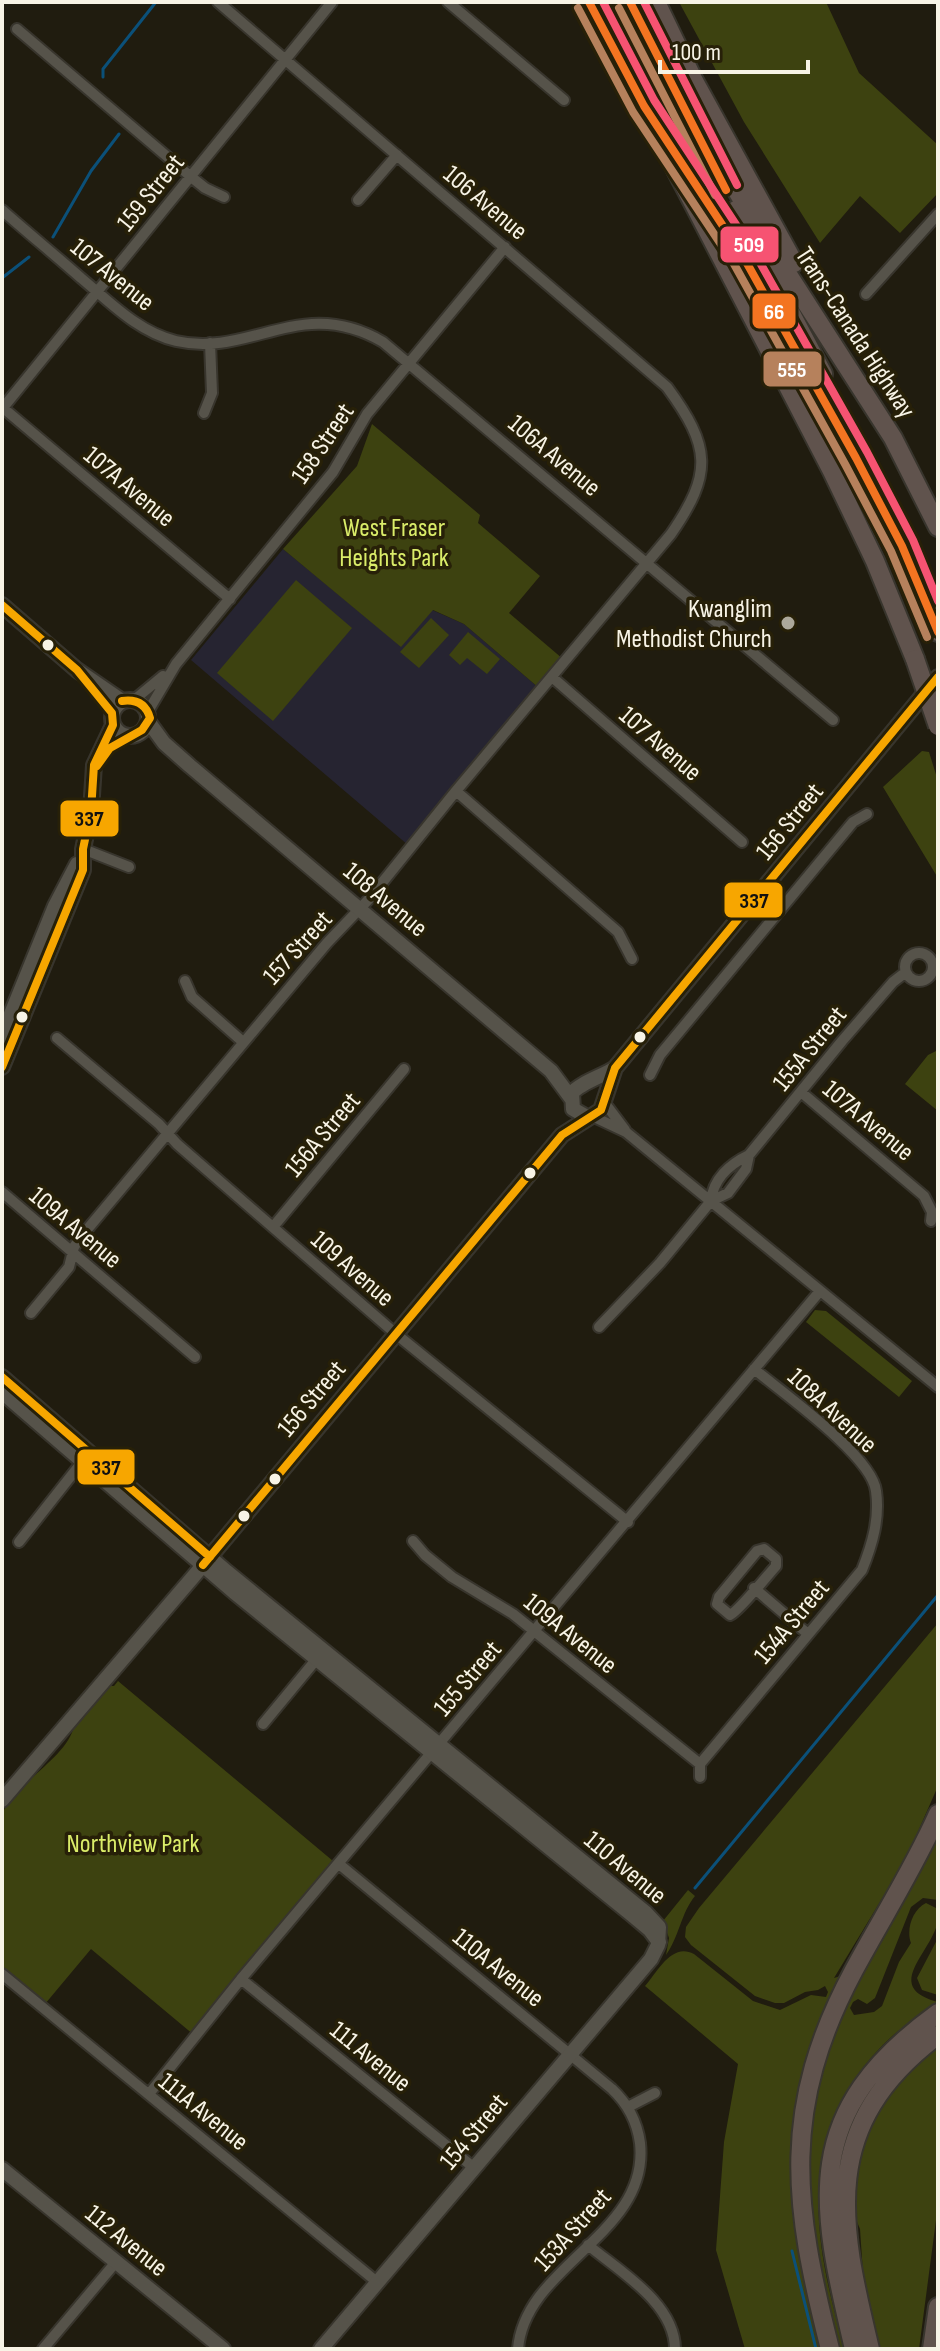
<svg xmlns="http://www.w3.org/2000/svg" width="940" height="2351" font-family="'Sofia Sans Condensed',sans-serif">
  <rect width="100%" height="100%" fill="#201c0f"/>
  <path fill="#262431" d="M283 549 401 646 432 610 464 624 539 688 524 702 422 824 421 830 408 845 191 660Z"/>
  <path fill="#3d4210" d="M679 2H826L859 73 938 145V193L900 233 860 196 820 243 744 122Z
    M372 424 480 515 478 523 540 576 509 613 563 659 539 688 464 624 433 610 401 647 283 549 357 466Z
    M296 580 352 628 273 721 217 673Z
    M431 618 449 635 419 668 400 652Z
    M468 632 500 659 487 674 467 658 460 665 449 655Z
    M922 751 929 752 938 781V878L883 787Z
    M938 1050V1111L905 1084 928 1055Z
    M815 1310 826 1311 912 1381 899 1397 806 1322Z
    M938 1623V1786L906 1859 834 1978 844 1975C832 1999 819 2022 810 2048 774 2154 795 2244 821 2349H745L716 2250 724 2142 738 2064 645 1986C658 1971 672 1942 694 1954L753 2001 780 2010 811 1995 826 1997 828 1992 825 1986 818 1990 805 1992 784 2003H775L755 1996 691 1945 685 1937 686 1927 699 1908Z
    M118 1681 333 1861 194 2035 91 1949 45 2004 2 1970C2 1947 0 1821 4 1810 18 1782 68 1756 74 1726L108 1686H114Z
    M938 1834V1900L923 1898 911 1907 875 1998 867 2004 858 1999 853 2002 850 2008 854 2015 874 2012 882 2006 899 1962 911 1943C906 1930 912 1910 926 1903L938 1909C938 1916 939 1922 936 1928 924 1959 886 1988 938 2002 918 2016 897 2030 880 2048 795 2137 813 2241 845 2349H836C820 2278 799 2200 810 2127 826 2020 890 1929 938 1834Z
    M688 1890 695 1896C681 1913 679 1937 666 1955L669 1938 663 1921Z
    M938 1938V1995L922 1990 917 1978Z
    M938 2043V2205L919 2349H878L864 2288 860 2229 853 2212 854 2187 863 2144 887 2094Z"/>
  <g fill="none" stroke-linecap="round" stroke-linejoin="round">
    <path stroke="#0b5079" stroke-width="3" d="M103 77V69L156 2
      M53 237 91 171 119 134
      M2 278 29 257
      M695 1888 938 1595
      M792 2251 816 2349"/>
    <g stroke="#38352d" stroke-width="14">
      <path id="street" d="M448 2 564 100
        M17 29 190 176 205 188 224 197
        M358 200 397 155
        M2 210C28 233 55 255 81 278 110 302 138 332 176 341 251 358 301 294 383 342L833 720
        M866 294 938 214
        M2 407 230 599
        M2 409 332 2
        M204 413 212 393 210 343
        M552 677 742 842
        M134 700 163 676
        M147 713 176 664 333 472 367 414 505 247
        M456 791 618 932 632 959
        M83 849 129 867
        M905 967a14 14 0 1 1 28 0a14 14 0 1 1-28 0Z
        M185 981 192 997 243 1042
        M57 1038 159 1124 177 1144 396 1334 628 1522
        M650 1075 660 1055 853 822 867 814
        M801 1092 924 1196 932 1212 931 1221
        M604 1102 625 1130
        M592 1116 626 1132 938 1387
        M2 1192 195 1357
        M711 1201C713 1179 730 1164 749 1155L842 1041 893 982 906 972
        M273 1227 404 1069
        M31 1313 69 1267 74 1247 80 1238 327 943 369 899 456 791 671 534C713 473 711 447 667 387L218 2
        M599 1327 660 1263 711 1201 728 1193 746 1169 749 1155
        M413 1541 425 1555 452 1577 513 1614 700 1764
        M19 1542 82 1462
        M764 1549 776 1559V1566C767 1576 738 1612 730 1615L717 1604 719 1597 757 1551Z
        M754 1588 808 1634
        M263 1724 320 1655
        M700 1764 862 1570C872 1545 880 1519 876 1491 872 1456 783 1393 754 1369
        M700 1764V1777
        M339 1864 612 2089C628 2104 637 2121 640 2143 650 2235 525 2264 518 2349
        M2 1974 377 2282
        M241 1979 473 2167
        M149 2094 241 1979 820 1291
        M628 2107 655 2093
        M588 2245C619 2271 675 2303 675 2349
        M43 2349 116 2262"/>
    </g>
    <g stroke="#38352d" stroke-width="18">
      <path id="secondary" d="M2 605 77 670 122 701
        M112 718a18 18 0 1 1 36 0a18 18 0 1 1-36 0Z
        M148 721 164 743 190 766 551 1071 571 1098
        M2 1036 55 906 77 864
        M2 1067 83 870V849L91 811 94 765 113 725
        M587 1117 573 1109 572 1093C580 1083 603 1076 615 1068
        M2 1377 227 1572 646 1913 659 1927 658 1945 651 1959 321 2349
        M2 1392 234 1592 631 1914 650 1930 659 1942
        M2 1800 193 1577 562 1135 601 1110 615 1068 938 677
        M2 2169 223 2349"/>
    </g>
    <g stroke="#38352d" stroke-width="22">
      <path id="highway" d="M589 2 832 471 875 561 915 659
        M630 2 676 88 769 245 893 438 938 527
        M656 2 693 79 794 263
        M694 182C740 252 781 324 822 397 865 473 907 550 938 632
        M736 210 823 374
        M830 2349C793 2204 780 2108 854 1970 882 1918 914 1868 938 1814
        M854 2349C819 2201 800 2113 938 2013
        M870 2349C839 2221 818 2125 938 2035
        M932 2349 938 2307"/>
    </g>
    <use href="#street" stroke="#56534a" stroke-width="10"/>
    <use href="#secondary" stroke="#56534a" stroke-width="14"/>
    <use href="#highway" stroke="#60534d" stroke-width="18"/>
    <g stroke="#38352d" stroke-width="22" stroke-linecap="butt">
      <path id="highway-bridge" d="M915 659 938 726"/>
    </g>
    <use href="#highway-bridge" stroke="#60534d" stroke-width="18"/>
    <g stroke="#272008" stroke-width="14">
      <path id="bus-1" d="M2 605 77 670 112 713 113 725 94 765 91 811 83 849V870L2 1067
        M97 766 110 748 142 730 150 718C146 704 136 699 122 701
        M2 1377 210 1557
        M203 1565 562 1135 601 1110 615 1068 938 677"/>
    </g>
    <g stroke="#272008" stroke-width="14">
      <path id="bus-2" d="M589 2 644 106 744 258 856 458 902 546 938 632
        M630 2 726 190"/>
    </g>
    <g stroke="#272008" stroke-width="14">
      <path id="bus-3" d="M578 8 633 112 734 264 845 464 891 551 927 637
        M619 8 715 195"/>
    </g>
    <g stroke="#272008" stroke-width="14">
      <path id="bus-4" d="M603 2 654 100 754 252 867 452 913 540 938 601
        M644 2 737 185"/>
    </g>
    <use href="#bus-1" stroke="#f7a600" stroke-width="8"/>
    <use href="#bus-2" stroke="#f37421" stroke-width="8"/>
    <use href="#bus-3" stroke="#b6815c" stroke-width="8"/>
    <use href="#bus-4" stroke="#f65372" stroke-width="8"/>
  </g>
  <circle fill="#aca89b" stroke="#272008" stroke-width="3" cx="788" cy="623" r="8"/>
  <g fill="#f8f4e6" stroke="#272008" stroke-width="3">
    <circle cx="48" cy="645" r="7"/>
    <circle cx="22" cy="1017" r="7"/>
    <circle cx="640" cy="1037" r="7"/>
    <circle cx="530" cy="1173" r="7"/>
    <circle cx="275" cy="1479" r="7"/>
    <circle cx="244" cy="1516" r="7"/>
  </g>
  <g text-anchor="middle" stroke-width="7" stroke-linejoin="round" paint-order="stroke">
    <g font-size="26" fill="#f8f4e6" stroke="#272008">
      <text transform="translate(150 192) rotate(-51)" y="9">159 Street</text>
      <text transform="translate(486 202) rotate(40)" y="9">106 Avenue</text>
      <text transform="translate(113 274) rotate(39)" y="9">107 Avenue</text>
      <text transform="translate(856 332) rotate(57)" y="9">Trans-Canada Highway</text>
      <text transform="translate(322 443) rotate(-56)" y="9">158 Street</text>
      <text transform="translate(555 455) rotate(40)" y="9">106A Avenue</text>
      <text transform="translate(130 486) rotate(40)" y="9">107A Avenue</text>
      <text transform="translate(661 743) rotate(41)" y="9">107 Avenue</text>
      <text transform="translate(789 821) rotate(-51)" y="9">156 Street</text>
      <text transform="translate(386 899) rotate(40)" y="9">108 Avenue</text>
      <text transform="translate(297 947) rotate(-48)" y="9">157 Street</text>
      <text transform="translate(809 1048) rotate(-51)" y="9">155A Street</text>
      <text transform="translate(869 1120) rotate(40)" y="9">107A Avenue</text>
      <text transform="translate(322 1134) rotate(-50)" y="9">156A Street</text>
      <text transform="translate(76 1227) rotate(40)" y="9">109A Avenue</text>
      <text transform="translate(353 1268) rotate(41)" y="9">109 Avenue</text>
      <text transform="translate(311 1398) rotate(-50)" y="9">156 Street</text>
      <text transform="translate(833 1410) rotate(43)" y="9">108A Avenue</text>
      <text transform="translate(791 1621) rotate(-50)" y="9">154A Street</text>
      <text transform="translate(571 1633) rotate(39)" y="9">109A Avenue</text>
      <text transform="translate(467 1678) rotate(-50)" y="9">155 Street</text>
      <text transform="translate(626 1867) rotate(40)" y="9">110 Avenue</text>
      <text transform="translate(499 1967) rotate(39)" y="9">110A Avenue</text>
      <text transform="translate(371 2056) rotate(39)" y="9">111 Avenue</text>
      <text transform="translate(204 2111) rotate(39)" y="9">111A Avenue</text>
      <text transform="translate(473 2131) rotate(-50)" y="9">154 Street</text>
      <text transform="translate(572 2229) rotate(-48)" y="9">153A Street</text>
      <text transform="translate(127 2240) rotate(39)" y="9">112 Avenue</text>
    </g>
    <g font-size="26" fill="#daec69" stroke="#272008">
      <text x="394" y="536">West Fraser<tspan x="394" dy="30">Heights Park</tspan></text>
      <text x="133" y="1852">Northview Park</text>
    </g>
    <g font-size="26" fill="#f8f4e6" stroke="#272008" text-anchor="end">
      <text x="772" y="617">Kwanglim<tspan x="772" dy="30">Methodist Church</tspan></text>
    </g>
  </g>
  <g stroke="#272008" stroke-width="3">
    <rect x="719" y="225" width="61" height="39" rx="8" fill="#f65372"/>
    <rect x="751" y="292" width="46" height="38" rx="8" fill="#f37421"/>
    <rect x="762" y="350" width="61" height="38" rx="8" fill="#b6815c"/>
    <rect x="59" y="799" width="61" height="39" rx="8" fill="#f7a600"/>
    <rect x="723" y="881" width="61" height="38" rx="8" fill="#f7a600"/>
    <rect x="76" y="1448" width="60" height="38" rx="8" fill="#f7a600"/>
  </g>
  <g font-size="22" text-anchor="middle" font-weight="bold" fill="#fff">
    <text x="749" y="252">509</text>
    <text x="774" y="319">66</text>
    <text x="792" y="377">555</text>
  </g>
  <g font-size="22" text-anchor="middle" font-weight="bold" fill="#111">
    <text x="89" y="826">337</text>
    <text x="754" y="908">337</text>
    <text x="106" y="1475">337</text>
  </g>
  <rect width="940" height="2351" fill="none" stroke="#f8f4e6" stroke-width="8"/>
  <path d="M660 60v12h148v-12" fill="none" stroke="#f8f4e6" stroke-width="4"/>
  <text x="672" y="60" font-size="24" fill="#f8f4e6" stroke="#272008" stroke-width="6" paint-order="stroke">100 m</text>
</svg>
